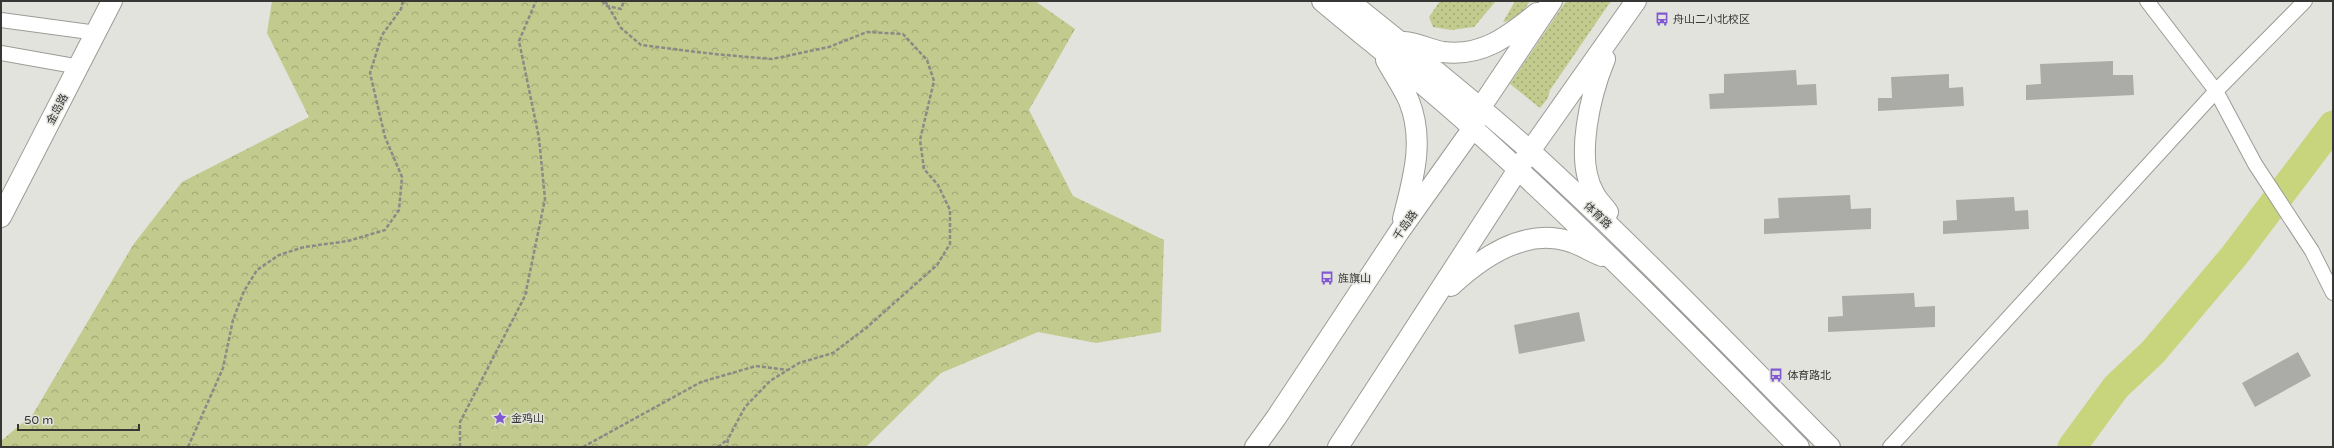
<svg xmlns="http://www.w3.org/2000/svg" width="2334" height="448" font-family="'Varela Round','Noto Sans SC',sans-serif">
  <defs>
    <pattern id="grass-dots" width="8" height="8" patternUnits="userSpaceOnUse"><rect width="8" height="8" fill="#c2cb8d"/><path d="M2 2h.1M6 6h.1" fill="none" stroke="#9ea674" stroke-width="1.8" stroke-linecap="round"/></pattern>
    <pattern id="forest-crowns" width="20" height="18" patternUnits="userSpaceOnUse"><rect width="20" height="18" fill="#c2cb8d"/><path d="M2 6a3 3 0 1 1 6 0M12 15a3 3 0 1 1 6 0" fill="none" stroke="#9ea674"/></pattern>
  </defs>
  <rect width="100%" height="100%" fill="#e2e3dd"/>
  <path fill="url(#grass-dots)" d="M1440 1H1496L1474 27 1451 30 1433 27 1429 17Z
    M1515 1H1530C1524 11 1515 21 1503 22Z
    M1566 1H1611L1550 90 1548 98 1540 108 1510 84Z"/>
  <path fill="url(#forest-crowns)" d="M272 1H1035L1075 29 1029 110 1073 196 1164 240 1161 332 1096 343 1038 332 941 373 866 447H1V441L33 414 133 245 182 182 309 117 267 33Z"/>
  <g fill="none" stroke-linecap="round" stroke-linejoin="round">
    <path stroke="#c8d57d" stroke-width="29" d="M2072 447 2116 387 2153 352 2234 256 2333 125"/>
  </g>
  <path fill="#abaca7" d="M2113 61V75H2133L2134 95 2026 100V85L2041 84 2040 64Z
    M1796 70 1797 85 1816 84 1817 105 1710 109 1709 94 1724 93V74Z
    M1949 74V88L1963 87 1964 106 1878 111V98H1892L1891 77Z
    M1850 195 1851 209 1871 208V229L1764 234V219L1779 218 1778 198Z
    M2014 197 2015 211 2028 210 2029 229 1943 234V221L1957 220 1956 200Z
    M1914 293 1915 307 1935 306V327L1828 332V317L1843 316 1842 296Z
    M1579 312 1585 341 1519 354 1514 325Z
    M2298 352 2311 376 2255 407 2242 383Z"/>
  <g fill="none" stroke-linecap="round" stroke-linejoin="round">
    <g stroke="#9b9c97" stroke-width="16">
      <path id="street" d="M2147 1 2216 91 2255 164 2312 251 2333 293
        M1 20 97 33
        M1 53 80 67
        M1890 447 2216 91 2305 1"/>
    </g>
    <g stroke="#9b9c97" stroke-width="22">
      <path id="secondary" d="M1322 1C1373 44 1426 85 1475 130 1587 231 1693 339 1799 447
        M1349 1C1410 50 1471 98 1529 150 1633 245 1731 347 1830 447
        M1404 42C1418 43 1430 50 1443 52 1482 57 1509 36 1537 13
        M1605 59C1591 93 1574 159 1594 193 1597 200 1604 206 1608 212
        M1386 60C1393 73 1403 87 1409 101 1425 141 1413 179 1403 219
        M1 217 112 1
        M1451 286C1482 257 1524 228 1568 241 1580 244 1591 252 1602 256
        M1255 447 1276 418 1399 232 1473 128 1481 107 1552 1
        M1338 447 1530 151 1636 1"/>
    </g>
    <path stroke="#8a8b87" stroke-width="2.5" stroke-dasharray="4 2" stroke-linecap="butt" d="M602 1 607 6 621 9 624 1
      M605 1 621 28 641 45 714 54 772 59 829 47 867 32 903 34 927 60 934 81 920 140 924 169 938 185 950 210V244L937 265 866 328 833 353 799 363 770 381 745 407 728 439 727 447
      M188 447 223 368 233 320 244 291 257 270 279 255 304 247 348 241 385 230 399 210 402 177 385 137 370 73 382 35 401 9 403 1
      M460 447V422L525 296 545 199 539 138 519 41 536 1
      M583 447 701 382 756 366 787 370
      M718 447 728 439"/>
    <use href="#street" stroke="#fff" stroke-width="14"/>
    <use href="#secondary" stroke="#fff" stroke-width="20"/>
  </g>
  <defs>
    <g id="bus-bare" transform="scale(1.08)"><path d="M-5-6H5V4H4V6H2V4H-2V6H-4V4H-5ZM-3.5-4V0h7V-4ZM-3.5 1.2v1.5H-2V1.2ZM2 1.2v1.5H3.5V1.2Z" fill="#8158d2" stroke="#e2e3dd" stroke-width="2.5" paint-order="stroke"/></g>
    <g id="sight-bare" transform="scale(1.08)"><path d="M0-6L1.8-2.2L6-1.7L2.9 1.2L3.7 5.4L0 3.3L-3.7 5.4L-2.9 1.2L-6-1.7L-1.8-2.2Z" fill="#8158d2" stroke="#e2e3dd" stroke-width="2.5" paint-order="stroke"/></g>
  </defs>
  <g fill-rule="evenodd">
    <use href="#bus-bare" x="1662" y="19"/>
    <use href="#bus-bare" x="1327" y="278"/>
    <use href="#bus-bare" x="1776" y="375"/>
    <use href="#sight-bare" x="500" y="418"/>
  </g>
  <g text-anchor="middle" stroke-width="3" stroke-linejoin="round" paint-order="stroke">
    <g font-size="11" fill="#373836" stroke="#e2e3dd" text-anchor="start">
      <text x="1673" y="23">舟山二小北校区</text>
      <text x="1338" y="282">旌旗山</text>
      <text x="1787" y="379">体育路北</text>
      <text x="511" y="422">金鸡山</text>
    </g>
    <g font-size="11" fill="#373836" stroke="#e2e3dd">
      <text transform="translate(57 109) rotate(-62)" y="4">金岛路</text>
      <text transform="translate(1598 215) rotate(43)" y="4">体育路</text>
      <text transform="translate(1405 225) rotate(-55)" y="4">千岛路</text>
    </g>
  </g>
  <rect width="2334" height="448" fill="none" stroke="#373836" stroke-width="4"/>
  <path d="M18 424v6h121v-6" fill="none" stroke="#373836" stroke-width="2"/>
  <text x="24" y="424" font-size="12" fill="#373836" stroke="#e2e3dd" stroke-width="3" paint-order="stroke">50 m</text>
</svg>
